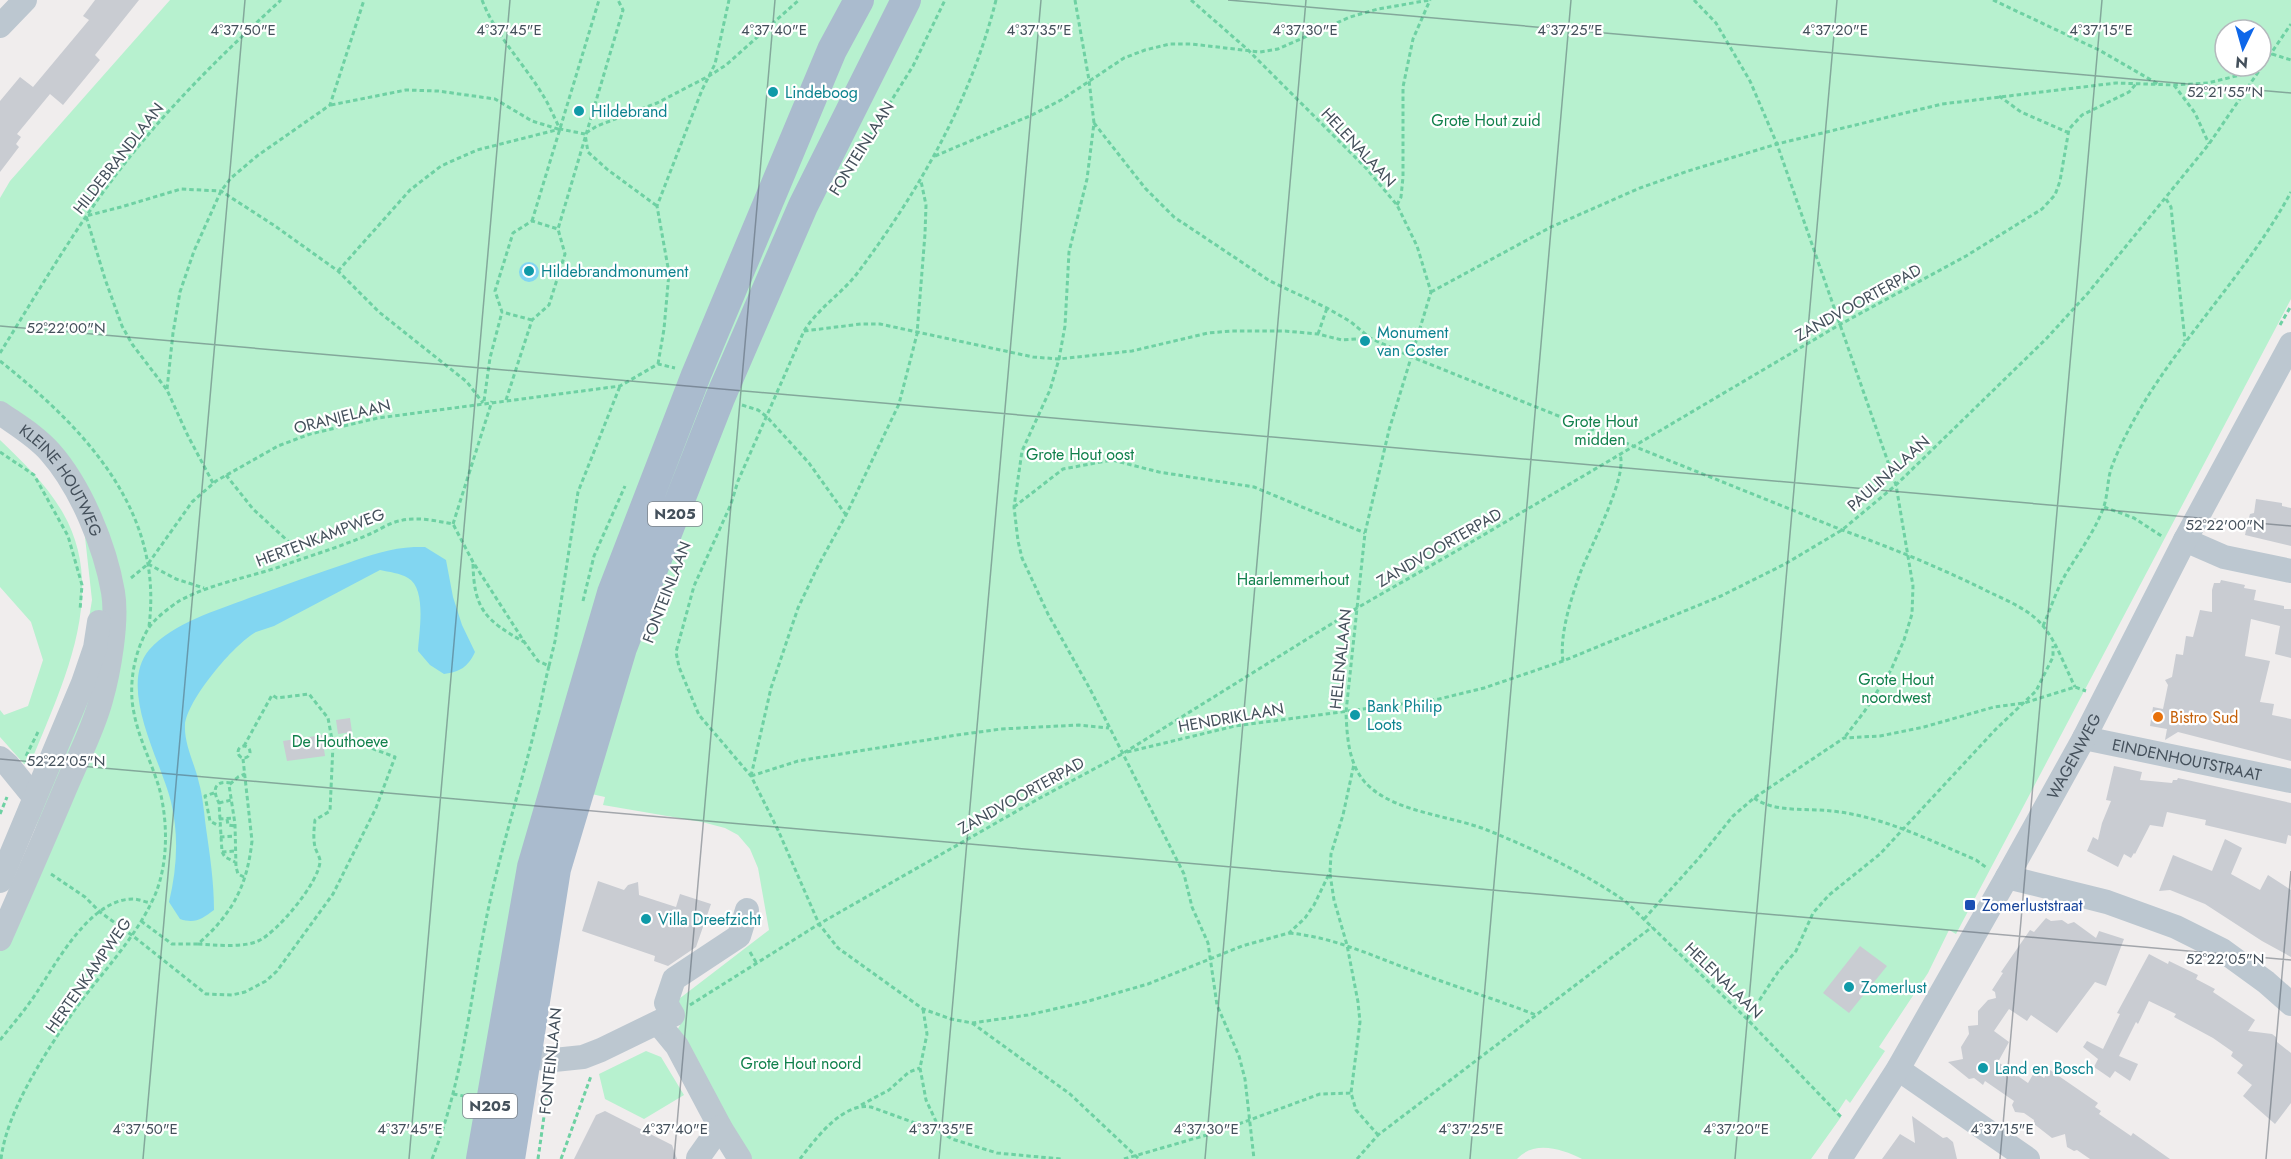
<svg xmlns="http://www.w3.org/2000/svg" width="2291" height="1159" font-family="Jost,sans-serif">
  <rect width="100%" height="100%" fill="#f0eded"/>
  <path fill="#b7f1cf" fill-rule="evenodd" d="M170 0H2291V299L1956 934 1949 930 1928 973 1879 1047 1885 1051 1850 1103 1846 1099 1837 1113 1841 1117 1811 1159H1582C1562 1149 1534 1140 1517 1159H749L675 1034 680 1025 675 1002 769 930 758 868 750 849 738 835 725 828 702 822 603 805 605 797 587 793 470 1159H0V918L34 834 77 690 92 600 80 492 0 410V198L10 181ZM2225 30H2261V66H2225Z
    M0 440C23 462 47 485 63 513 109 593 62 685 31 762L24 764 0 737V710L4 715 28 706 43 660 31 622 0 587Z
    M646 1051 661 1057 684 1095 644 1119 605 1099 599 1074Z"/>
  <path fill="#82d6f1" d="M519 272a10 10 0 1 1 20 0a10 10 0 1 1-20 0Z
    M414 547H425L446 560 453 597 462 625 475 652C468 667 460 672 444 674L430 665 418 651C419 632 427 589 408 578 400 573 389 572 380 570L274 626C268 628 262 630 256 632 234 644 187 700 185 725 184 745 195 764 199 783 203 797 204 813 206 828 210 856 214 882 214 910 202 919 195 924 180 919L169 902C177 869 179 835 171 802 162 763 117 688 149 650 174 622 216 611 249 598 282 586 315 574 348 563 370 555 391 548 414 547Z"/>
  <path fill="#c9ccd2" d="M95 0H139L95 55 100 60 63 105 50 94 17 134 21 137 16 144 19 147 0 172V101L20 77 33 87 89 20 83 16Z
    M2256 499 2282 503V506L2291 508V546L2245 535 2248 521 2250 514 2254 513Z
    M2221 580 2245 585 2244 588 2256 590 2254 600 2284 606V609H2291V658L2275 654 2280 626 2251 619 2245 656 2270 661 2260 702 2274 704 2272 715 2291 719V761L2178 732 2165 740 2167 729 2150 726 2153 707 2163 709 2168 685 2165 680 2172 677 2176 654 2183 655 2186 636 2193 637 2200 610 2212 612V590L2214 583H2220Z
    M350 718 352 732 338 734 336 720Z
    M322 735 325 756 287 761 283 741Z
    M2114 766 2142 772 2140 780 2172 783 2173 780H2177L2178 778 2291 803V836L2288 835 2286 844 2205 825 2206 820 2167 812 2163 827 2150 825 2135 854 2134 853 2131 858 2124 854 2118 867 2087 851 2093 837 2098 840 2102 823 2111 801 2106 800Z
    M2225 839 2242 848 2231 874 2260 890 2268 875 2291 890V957L2262 941 2205 904 2170 890 2159 891 2173 855 2212 871Z
    M598 881 624 890 628 885 638 882 639 895 676 907 680 894 711 904 696 947 668 966 654 961 655 956 582 931Z
    M2046 918 2051 921 2062 920 2068 924 2074 922 2096 938 2099 931 2124 939 2106 986 2095 982 2057 1033 2031 1015 2027 1021 2009 1009 1994 1031 2009 1042 1998 1062 2028 1083 2035 1071 2044 1078 2050 1070 2098 1103 2095 1107 2101 1111 2099 1114 2131 1136 2133 1133 2170 1159H2090L2077 1150 2074 1151 2067 1147 2065 1134 2052 1138 2034 1124V1120L2024 1113 2015 1112 2012 1105 2014 1101 1985 1081 1983 1085 1974 1078 1969 1079 1948 1062 1963 1059 1961 1047 1969 1034 1968 1026 1978 1025V1011L1988 1000 1996 998 1995 992 1992 990 2003 973 2001 972 2030 930 2034 932Z
    M1860 946 1887 966 1849 1013 1823 993Z
    M2149 954 2168 964 2169 961 2198 975 2196 979 2215 989 2213 992 2255 1020 2248 1031 2272 1034 2276 1037 2277 1042 2291 1053V1103L2275 1124 2243 1096 2252 1085 2237 1073 2243 1065 2231 1056 2233 1052 2213 1038 2174 1017 2176 1014 2149 1001 2138 1024 2136 1022 2119 1056 2138 1064 2130 1081 2115 1071 2110 1078 2094 1067 2098 1059 2083 1047 2087 1041 2103 1049 2120 1014 2117 1013Z
    M605 1111 672 1145 677 1159H574L596 1115Z
    M1912 1116 1943 1138 1947 1137 1953 1142 1957 1159H1882L1900 1134 1915 1143Z"/>
  <g fill="none" stroke-linecap="round" stroke-linejoin="round">
    <path stroke="#6ed1a3" stroke-width="3" stroke-dasharray="4.5 3" stroke-linecap="butt" d="M482 0C497 39 528 67 548 104 552 112 556 121 560 129L585 134 588 152 608 170 657 206
      M996 0C971 100 920 189 859 271 843 293 819 307 804 331L738 481 731 504 694 586 676 652 679 667 699 715 751 776 778 830 819 924 838 948 923 1009 951 1019 972 1023 1028 1015 1085 1002 1148 984 1242 946 1289 933 1305 918 1314 905 1330 872 1331 854 1343 815 1354 764
      M1075 0 1089 80 1094 123 1087 179 1069 252 1065 326 1059 359 1050 390 1022 451 1014 507 1018 541 1022 558 1048 614 1090 689 1184 874 1192 907 1208 943 1217 1005 1239 1056 1245 1079 1254 1159
      M1191 0 1247 49 1366 168 1397 205 1417 246 1431 292 1389 430 1365 533 1346 712C1347 739 1349 770 1371 788 1400 813 1452 816 1487 830 1534 849 1583 872 1625 901L1747 1019 1842 1118
      M1694 0 1716 23 1750 81 1777 144 1896 485 1913 586 1912 614 1904 640 1891 670 1864 712 1844 738
      M1993 0 2099 50 2158 84
      M2272 54 2291 60
      M2174 85 2195 113 2209 144
      M1999 96 2021 112 2067 132
      M331 105 406 90 438 91 495 99 532 121 558 129
      M1094 123 1145 188 1174 217 1270 281 1327 308 1351 322 1370 338 1412 357 1842 530C1892 548 1941 568 1989 592 2008 601 2030 610 2043 626 2056 641 2066 669 2075 687
      M586 133 597 126 657 103 709 76 726 65 799 0
      M861 149 913 66 945 0
      M935 156 1032 115 1061 100 1124 58 1145 50 1170 44H1191L1260 52 1278 49 1350 17 1378 9 1430 0
      M2166 199 2171 207 2185 341
      M1397 205 1401 197 1403 177V87L1413 39 1430 0
      M532 221 599 0
      M338 271 410 190 441 166 477 150 560 129
      M1431 292 1551 227 1640 188 1688 171 1777 144 1942 104 2116 83 2174 85 2208 83 2260 70
      M532 320 502 312 495 291 513 233 532 221 558 229
      M2280 325 2291 306
      M804 331 861 324H880L1033 357 1059 359 1132 351 1208 333 1232 331H1285L1318 334 1342 340 1370 338
      M1318 334 1327 308
      M0 353C36 295 71 235 112 180 161 114 220 56 281 0
      M0 361C83 427 164 510 149 626
      M658 364 664 329 669 273 657 206 702 90 715 64 729 0
      M167 389 173 333 180 292 194 251 221 191 231 178 257 156 330 105 364 0
      M506 400 532 320 549 305 565 254 558 229 623 10 618 0
      M484 401 490 358 502 312
      M742 405 758 410 767 417 809 463 846 515
      M0 452 34 475 68 536 82 585 80 610
      M226 475 253 509 290 543 300 559
      M213 483 188 436 167 390 132 344 122 326 105 279 86 216 121 207 181 189 221 191 275 226 338 271 379 312 467 382 483 403
      M1014 507 1063 469 1112 460 1159 472 1254 487 1365 533
      M2104 507 2134 518 2163 537
      M453 524 492 401
      M148 564 176 579 204 588
      M473 564C474 609 485 620 524 642
      M131 578 148 564 192 502 216 481 278 446 310 434 378 418 620 386 658 364 675 368
      M583 601 594 556 625 486
      M2043 626C2051 608 2057 588 2067 572 2080 551 2094 532 2103 509 2108 496 2107 482 2111 469 2119 446 2135 417 2148 396 2193 325 2251 266 2291 192
      M1563 661C1559 635 1572 595 1581 571 1590 548 1628 476 1620 455
      M549 666 555 641 578 492 620 386
      M238 752a6 6 0 1 1 12 0a6 6 0 1 1-12 0Z
      M1127 752 1235 726 1439 699 1484 688 1563 661 1721 596 1785 564 1842 530 1896 485 2046 339 2088 293 2209 144 2291 24
      M26 756 38 732
      M751 776 771 688 798 608 818 566 846 515 899 404 917 334 925 234 926 205 921 181
      M751 776 798 761 957 735 1001 729 1079 725 1109 728
      M231 783C214 780 212 790 219 803L222 852 225 857 235 862
      M214 793 205 796 210 821 219 826
      M1754 798C1775 813 1807 808 1831 811 1882 816 1929 840 1976 860L1987 868
      M219 803 231 800
      M0 814 7 797
      M219 819 234 818
      M227 819 228 825 235 826
      M220 837 235 836
      M222 852 235 851
      M51 874 85 897 100 912 133 936 206 994 232 995 245 992 266 981 277 971 333 894 376 808 395 757 355 742 333 745 328 718 309 694 277 698 272 695 244 746
      M1330 874 1334 900 1347 945 1358 1002 1360 1022 1351 1093 1356 1110 1378 1135
      M244 877 238 874 236 867 235 824 229 785 238 777 245 774
      M1644 919 1699 858 1733 816 1754 798 1844 738 1880 736 1924 727 1994 707 2024 703 2075 687 2086 691
      M141 921 172 944H198C232 914 247 887 252 841L243 759
      M1289 933C1333 937 1370 955 1411 970 1453 986 1495 999 1536 1015
      M198 944C214 945 243 948 258 941 277 933 320 881 320 861 320 857 316 851 315 847 313 838 314 829 315 820L330 811 333 745
      M750 952 757 964
      M690 1005 819 924 1038 799 1122 754 1357 608 1458 550 1839 325 1966 256 2042 209 2055 195 2060 181 2069 129 2082 115 2129 92 2136 84
      M923 1009 927 1034 920 1068 926 1100 941 1132 952 1139 997 1153 1061 1159
      M1747 1019 1778 972 1796 951 1813 913 1829 895 1880 854 1996 729 2036 691 2053 657V646
      M972 1023 1070 1094 1139 1159
      M0 1040C13 1024 26 1009 37 992 57 962 90 899 133 899 138 899 145 902 151 903
      M453 1094 469 1097
      M861 1105 889 1090 909 1072 920 1068
      M1 1159C7 1109 48 1049 76 1008 103 971 136 938 155 895 168 864 168 824 160 791 153 765 139 740 134 713 128 686 134 652 148 629 154 619 170 607 179 601 210 584 246 578 279 567 309 556 340 547 370 534 379 530 389 523 399 521 417 516 436 521 453 524
      M432 1159C465 1077 471 987 490 901 503 841 522 783 536 724 541 705 544 685 549 666L538 661 525 643 473 562 453 524
      M538 1159 549 1081
      M561 1159 591 1076
      M800 1159C816 1138 843 1102 871 1107L940 1132
      M1124 1159 1217 1132 1320 1094 1351 1093
      M1357 1159 1378 1135 1652 927"/>
    <g stroke="#bcc7d0" stroke-width="24">
      <path d="M0 26 25 0"/>
      <path id="s1" d="M0 413C17 425 36 436 50 452 81 487 105 546 113 592 118 621 109 672 101 700 93 730 77 760 65 789 44 839 22 889 0 939"/>
      <path d="M2185 540 2224 557 2291 571"/>
      <path id="s2" d="M2084 738 2291 781"/>
      <path d="M0 758 8 765 34 797"/>
      <path d="M2007 877 2107 902 2176 927 2222 950 2266 982 2291 1004"/>
      <path d="M0 881 83 683 95 648 99 622"/>
      <path d="M658 1023 677 1046 720 1127 740 1159"/>
      <path d="M508 1054 554 1060 583 1057 601 1050 673 1015 666 1003 674 979 739 936 747 910"/>
      <path d="M1898 1069 2028 1159"/>
      <path d="M698 1158 720 1127"/>
      <path id="s3" d="M1840 1159 1898 1069 2007 877 2084 738 2185 540 2291 344"/>
    </g>
    <path stroke="#aabbce" stroke-width="30" d="M481 1159 532 867 612 593 696 375 832 50 859 0
      M510 1159 556 869 622 648 720 398 803 206 906 0"/>
  </g>
  <path fill="none" stroke="#44505b" stroke-width="1.5" stroke-opacity="0.45" d="M1228 0 2291 93M0 326 2291 526M0 759 2291 960M143 1159 245 0M409 1159 510 0M674 1159 775 0M939 1159 1041 0M1205 1159 1306 0M1470 1159 1571 0M1735 1159 1837 0M2000 1159 2102 0M2266 1159 2291 871"/>
  <g fill="#0f9aa8" stroke="#fff" stroke-width="2">
    <circle cx="773" cy="92" r="6"/>
    <circle cx="579" cy="111" r="6"/>
    <circle cx="529" cy="271" r="6"/>
    <circle cx="1365" cy="341" r="6"/>
    <circle cx="1355" cy="715" r="6"/>
    <circle cx="646" cy="919" r="6"/>
    <circle cx="1849" cy="987" r="6"/>
    <circle cx="1983" cy="1068" r="6"/>
  </g>
  <circle fill="#e8710a" stroke="#fff" stroke-width="2" cx="2158" cy="717" r="6"/>
  <rect fill="#1a4fb4" stroke="#fff" stroke-width="2" x="1964" y="899" width="12" height="12" rx="3"/>
  <g text-anchor="middle" stroke-width="4.5" stroke-linejoin="round" paint-order="stroke">
    <g fill="#fff" stroke="#7c848c" stroke-width="1.5">
      <rect x="648" y="502" width="54" height="24" rx="4.5"/>
      <rect x="463" y="1094" width="54" height="24" rx="4.5"/>
    </g>
    <g font-size="15" font-weight="bold" fill="#44505b">
      <text x="675" y="519">N205</text>
      <text x="490" y="1111">N205</text>
    </g>
    <g font-size="16" fill="#0d838f" stroke="#fff" text-anchor="start">
      <text x="785" y="98">Lindeboog</text>
      <text x="591" y="117">Hildebrand</text>
      <text x="541" y="277">Hildebrandmonument</text>
      <text x="1377" y="338">Monument<tspan x="1377" dy="18">van Coster</tspan></text>
      <text x="1367" y="712">Bank Philip<tspan x="1367" dy="18">Loots</tspan></text>
      <text x="658" y="925">Villa Dreefzicht</text>
      <text x="1861" y="993">Zomerlust</text>
      <text x="1995" y="1074">Land en Bosch</text>
    </g>
    <g font-size="16" fill="#11814c" stroke="#fff">
      <text x="1486" y="126">Grote Hout zuid</text>
      <text x="1600" y="427">Grote Hout<tspan x="1600" dy="18">midden</tspan></text>
      <text x="1080" y="460">Grote Hout oost</text>
      <text x="1293" y="585">Haarlemmerhout</text>
      <text x="1896" y="685">Grote Hout<tspan x="1896" dy="18">noordwest</tspan></text>
      <text x="340" y="747">De Houthoeve</text>
      <text x="801" y="1069">Grote Hout noord</text>
    </g>
    <g font-size="16" fill="#44505b" stroke="#fff">
      <text transform="translate(1359 147) rotate(47)" y="6">HELENALAAN</text>
      <text transform="translate(861 148) rotate(-58)" y="6">FONTEINLAAN</text>
      <text transform="translate(118 158) rotate(-52)" y="6">HILDEBRANDLAAN</text>
      <text transform="translate(1858 302) rotate(-29)" y="6">ZANDVOORTERPAD</text>
      <text transform="translate(342 416) rotate(-14)" y="6">ORANJELAAN</text>
      <text transform="translate(1888 473) rotate(-42)" y="6">PAULINALAAN</text>
      <text dy="6" stroke="none"><textPath href="#s1" startOffset="93">KLEINE HOUTWEG</textPath></text>
      <text transform="translate(320 537) rotate(-21)" y="6">HERTENKAMPWEG</text>
      <text transform="translate(1439 547) rotate(-30)" y="6">ZANDVOORTERPAD</text>
      <text transform="translate(666 592) rotate(-69)" y="6">FONTEINLAAN</text>
      <text transform="translate(1340 659) rotate(-84)" y="6">HELENALAAN</text>
      <text transform="translate(1231 717) rotate(-10)" y="6">HENDRIKLAAN</text>
      <text dy="6" stroke="none"><textPath href="#s3" startOffset="466">WAGENWEG</textPath></text>
      <text dy="6" stroke="none"><textPath href="#s2" startOffset="105">EINDENHOUTSTRAAT</textPath></text>
      <text transform="translate(1021 795) rotate(-29)" y="6">ZANDVOORTERPAD</text>
      <text transform="translate(88 975) rotate(-55)" y="6">HERTENKAMPWEG</text>
      <text transform="translate(1724 980) rotate(44)" y="6">HELENALAAN</text>
      <text transform="translate(550 1061) rotate(-84)" y="6">FONTEINLAAN</text>
    </g>
    <g font-size="16" fill="#c56008" stroke="#fff" text-anchor="start">
      <text x="2170" y="723">Bistro Sud</text>
    </g>
    <g font-size="16" fill="#164399" stroke="#fff" text-anchor="start">
      <text x="1982" y="911">Zomerluststraat</text>
    </g>
  </g>
  <g font-size="15" text-anchor="middle" fill="#44505b" stroke="#fff" stroke-width="4.5" stroke-linejoin="round" paint-order="stroke">
    <text x="243" y="35">4°37'50"E</text>
    <text x="509" y="35">4°37'45"E</text>
    <text x="774" y="35">4°37'40"E</text>
    <text x="1039" y="35">4°37'35"E</text>
    <text x="1305" y="35">4°37'30"E</text>
    <text x="1570" y="35">4°37'25"E</text>
    <text x="1835" y="35">4°37'20"E</text>
    <text x="2101" y="35">4°37'15"E</text>
    <text x="2225" y="97">52°21'55"N</text>
    <text x="66" y="333">52°22'00"N</text>
    <text x="2225" y="530">52°22'00"N</text>
    <text x="66" y="766">52°22'05"N</text>
    <text x="2225" y="964">52°22'05"N</text>
    <text x="145" y="1134">4°37'50"E</text>
    <text x="410" y="1134">4°37'45"E</text>
    <text x="675" y="1134">4°37'40"E</text>
    <text x="941" y="1134">4°37'35"E</text>
    <text x="1206" y="1134">4°37'30"E</text>
    <text x="1471" y="1134">4°37'25"E</text>
    <text x="1736" y="1134">4°37'20"E</text>
    <text x="2002" y="1134">4°37'15"E</text>
  </g>
  <g transform="translate(2243 48) rotate(185)"><circle r="28" fill="#ffffff" stroke="#b4b9bd" stroke-width="1.5"/>
  <path d="M0-4.5L10 22L0 15L-10 22Z" fill="#0e67e9"/>
  <text y="-9" font-size="16" font-weight="bold" text-anchor="middle" fill="#44505b">N</text>
  </g>
</svg>
